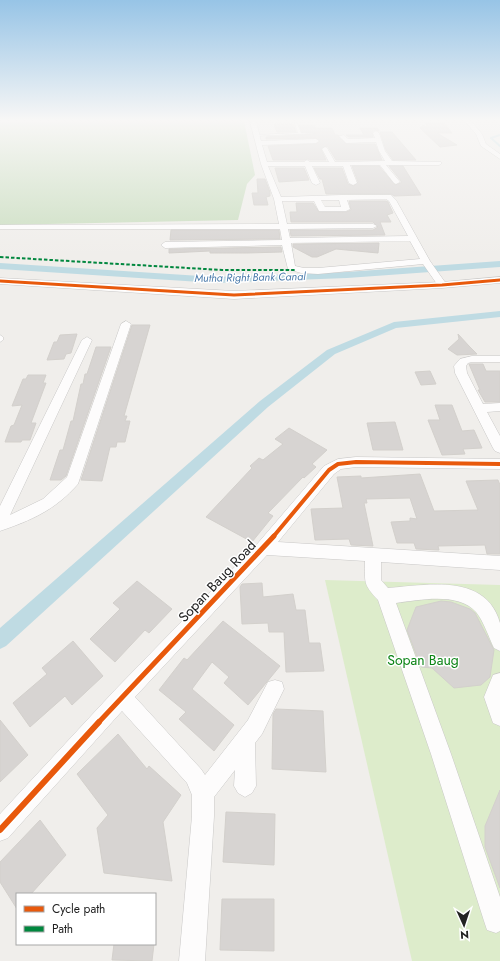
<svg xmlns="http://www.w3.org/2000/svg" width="500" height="961" font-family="Jost,sans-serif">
  <rect width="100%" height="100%" fill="#f0eeeb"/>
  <path fill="#ddeccb" d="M325 580 500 585V961H412Z"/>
  <path fill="#cbdec1" d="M103 121H244L255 175 247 184 238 220 0 225V122Z"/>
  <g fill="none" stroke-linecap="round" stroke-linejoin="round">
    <path stroke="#bfdbe3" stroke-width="2" d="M500 135 491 138 500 146"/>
    <path fill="#bfdbe3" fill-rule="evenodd" d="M500 261V267L347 278 216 283 0 269V263L216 277 347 272Z
      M500 311V317L396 328 335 354 268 407 6 646 0 649V628L260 401 327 350 394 322Z"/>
  </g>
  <path fill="#d7d4d2" stroke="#d3d0cc" d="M425 123H444L452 133H437L457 145 440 147 420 128 423 125 428 128Z
    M274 124H293L296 132H277Z
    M299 125H314L315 128H332L335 135H338L346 144H375L382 160H336L328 147 326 146 321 149 326 160H310L308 159 304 160H273L268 146 316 144 320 141 316 138 266 139V137L317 134 316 132H302Z
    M360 128H377L379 131 375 130 372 132 373 137H349L346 135H364Z
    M380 132H392L416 160H393L386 150Z
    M352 166H379L395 185 401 183V181L389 166H403L421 195 394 196 391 194H326L322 179H320L314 168H342L348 184 354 186 358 182Z
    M275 168H304L309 180 279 182Z
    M257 179H265L270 192V196L266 197 268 205H254L252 193H258Z
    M349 201H386L388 202 393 213 387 215 391 222H380L385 235 291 236 290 230H373L378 227 373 222H291L290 212H297L296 203H313L319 212H346L351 210Z
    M171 230H279L280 239 170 240Z
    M379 243 378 253 336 249 317 257H312L293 247V244Z
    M281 247 282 252 247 253H210V251L169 253V249Z
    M132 325H150L124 416H127L125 421H130L125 442H117L116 447H110L102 481 81 480Z
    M77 334 71 353 66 354 64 359 47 360 54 342H57L60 335Z
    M458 334 469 346 477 354 457 355 448 349 459 339Z
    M96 347H111L66 476 61 480H50L60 450H63L71 421H73L81 384H83L85 374H87Z
    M469 364H483L486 371H500V402H485L478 390H480Z
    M430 371 436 384 421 385 415 372Z
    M28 375H46L43 383H46L31 423H36L30 440H22L21 442H5L11 426 14 425 22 405 12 406 23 379H26Z
    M435 405H452L462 431 474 430 482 448 463 449 465 454 442 455 428 420H440Z
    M395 422 403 450H373L367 423Z
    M289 428 327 450 312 464 316 467 304 478 303 477 268 513 273 516 252 542 206 517 252 468 250 466 259 458 263 460 283 444 275 439Z
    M420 474 434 511 478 510 466 481 498 480 500 485V554H487L485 545 438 546 439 550 416 549 414 543H397L391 522 410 521V518L417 519 410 498 366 499 367 503H364L373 546 351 545 349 539 315 540 311 509 343 508 337 477 361 476V478Z
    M137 581 172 609 149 633 145 630 115 662 90 639 120 609 113 603Z
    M262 583 263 597 293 594 296 610H305L309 643H320L324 671 286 672 284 632H269L268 623 242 624 240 587 242 584Z
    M441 601 451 602 470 609 475 613 494 650 490 677 481 685 454 688 432 668 421 667 407 630 416 607Z
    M223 621 280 666 248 705 224 683 229 677 212 662 192 689 234 725 214 751 179 719 186 712 159 690 184 658 187 660Z
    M73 641 103 676 72 705 65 696 30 727 13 703 47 674 42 668Z
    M276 709 323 711 326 772 272 769 273 714Z
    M0 720 28 755 0 782Z
    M118 734 147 769 149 766 181 795 163 822 172 881 104 873 97 828 108 815 77 774Z
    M500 790V888L485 847V826Z
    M226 812 275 814 274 865 223 862Z
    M40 820 66 855 31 894H17V909L0 882V862Z
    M222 899H274V951L220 950Z
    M114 944H154L152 961 112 960Z"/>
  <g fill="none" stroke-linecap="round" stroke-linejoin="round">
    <g stroke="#c9c8c7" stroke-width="1">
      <path id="service" d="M294 121H296L301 133H316L256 136 255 135 298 133Z
        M0 335 3 337V340L0 342Z"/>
    </g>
    <g stroke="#c9c8c7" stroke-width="1">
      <path id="minor" d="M250 121H256L261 141 316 139 319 141 316 143 262 145 267 162H304L307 160 310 162H329L322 149 325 147 327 148 335 162 385 161 379 151 376 142 346 143 339 136 344 135 348 139 375 138 373 133 376 131 379 133 385 151 392 161 441 162V164L439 165H386L400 182 396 184 394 183 380 165H350L357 183 353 185 349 183 343 166H312L320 183 316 185 312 183 305 166H268L281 197 342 195H391L396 200 430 261 447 285 445 287H439L423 264 318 274 301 273 288 269 282 245 165 248 161 245 165 242 282 240 280 229H0V225L279 224 274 199 261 164ZM386 199 389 201 408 236 290 238 288 229 373 228 377 226 373 224H287L282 201H314L319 211H346L350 209 347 200ZM321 200H339L341 207H325ZM410 241 420 259 318 268H304L295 266 291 243Z
        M465 121H471L482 134 486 144 500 154V159L481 146 476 134Z
        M126 321 131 324 78 484C55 510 32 520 0 531V506L82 340 87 337 92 340 10 515 43 499 67 477 121 324Z
        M472 356H500V362H472L468 363 466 366 467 373 483 404 500 403V411L487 412 500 436V453L495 451 493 448 455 373 454 366 460 359Z
        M356 457 500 459V469L356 467 341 469 334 474 278 542 500 556V570L381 562V580L388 588C428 585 486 573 500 623 500 631 500 642 500 651L494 648C489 638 483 620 476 612 458 592 420 600 396 603L451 754 500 897V931L496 933 487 930 484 921 431 754 378 600C363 584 365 583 365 561L267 555 135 697 201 769 205 775 248 720 268 682 275 680 282 682 284 689 262 734 255 743 256 786 252 793 245 797 238 793 234 786 235 770 214 797V816L205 961H179L192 816V795L187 783 122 711 8 838 0 841V814L115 690 258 543 324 466 338 459Z
        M500 673V726L493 723 484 697 493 675Z"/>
    </g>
    <g stroke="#c9c8c7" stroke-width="1">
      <path id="tertiary" d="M500 277V283L442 288 234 299 0 284V278L234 291 442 282Z"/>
    </g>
    <use href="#service" fill="#fdfcfc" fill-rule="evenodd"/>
    <use href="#minor" fill="#fdfcfc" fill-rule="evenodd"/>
    <use href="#tertiary" fill="#fdfcfc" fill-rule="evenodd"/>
    <path stroke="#00873e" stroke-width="2" stroke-dasharray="3.5 2" stroke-linecap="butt" d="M0 257 222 270H296"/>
    <g stroke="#fff" stroke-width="5">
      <path id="cycleway-far3" d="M0 281 234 295 442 285 500 280"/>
    </g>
    <g stroke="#fff" stroke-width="6">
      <path id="cycleway-far2" d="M273 537 329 470 338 464 356 462 500 464"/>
    </g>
    <g stroke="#fff" stroke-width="8">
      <path id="cycleway-far1" d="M98 723 274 536"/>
    </g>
    <g stroke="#fff" stroke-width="9">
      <path id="cycleway" d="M0 830 99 722"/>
    </g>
    <use href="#cycleway-far3" stroke="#e8590c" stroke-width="3"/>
    <use href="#cycleway-far2" stroke="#e8590c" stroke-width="4"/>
    <use href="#cycleway-far1" stroke="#e8590c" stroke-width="5"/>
    <use href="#cycleway" stroke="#e8590c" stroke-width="6"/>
  </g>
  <linearGradient id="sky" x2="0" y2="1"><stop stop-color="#97c4e6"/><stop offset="0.47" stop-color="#f8f7f6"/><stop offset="1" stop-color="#f8f7f6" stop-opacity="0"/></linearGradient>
  <rect width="500" height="256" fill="url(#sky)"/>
  <g text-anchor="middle" stroke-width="3" stroke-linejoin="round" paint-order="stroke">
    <g font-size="11" font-style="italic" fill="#4a7aab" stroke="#fff">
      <text transform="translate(250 277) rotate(-1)" y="4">Mutha Right Bank Canal</text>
    </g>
    <g font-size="14" fill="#222" stroke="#fff">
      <text transform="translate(217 581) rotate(-47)" y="5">Sopan Baug Road</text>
    </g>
    <g font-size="14" fill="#0c8416" stroke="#fff">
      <text x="423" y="665">Sopan Baug</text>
    </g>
  </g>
  <rect x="16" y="893" width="140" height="52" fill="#ffffff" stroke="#a7a7a7"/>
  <rect x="24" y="906" width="20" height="6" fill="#e8590c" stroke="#a7a7a7"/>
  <text x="52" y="913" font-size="12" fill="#222222">Cycle path</text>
  <rect x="24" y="926" width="20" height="6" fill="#00873e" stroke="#a7a7a7"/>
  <text x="52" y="933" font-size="12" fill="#222222">Path</text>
  <g transform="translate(464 925) rotate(177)" stroke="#ffffff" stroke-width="3" paint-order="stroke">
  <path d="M0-3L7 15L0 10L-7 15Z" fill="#222222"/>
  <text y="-6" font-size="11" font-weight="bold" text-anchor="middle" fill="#222222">N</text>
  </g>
</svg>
